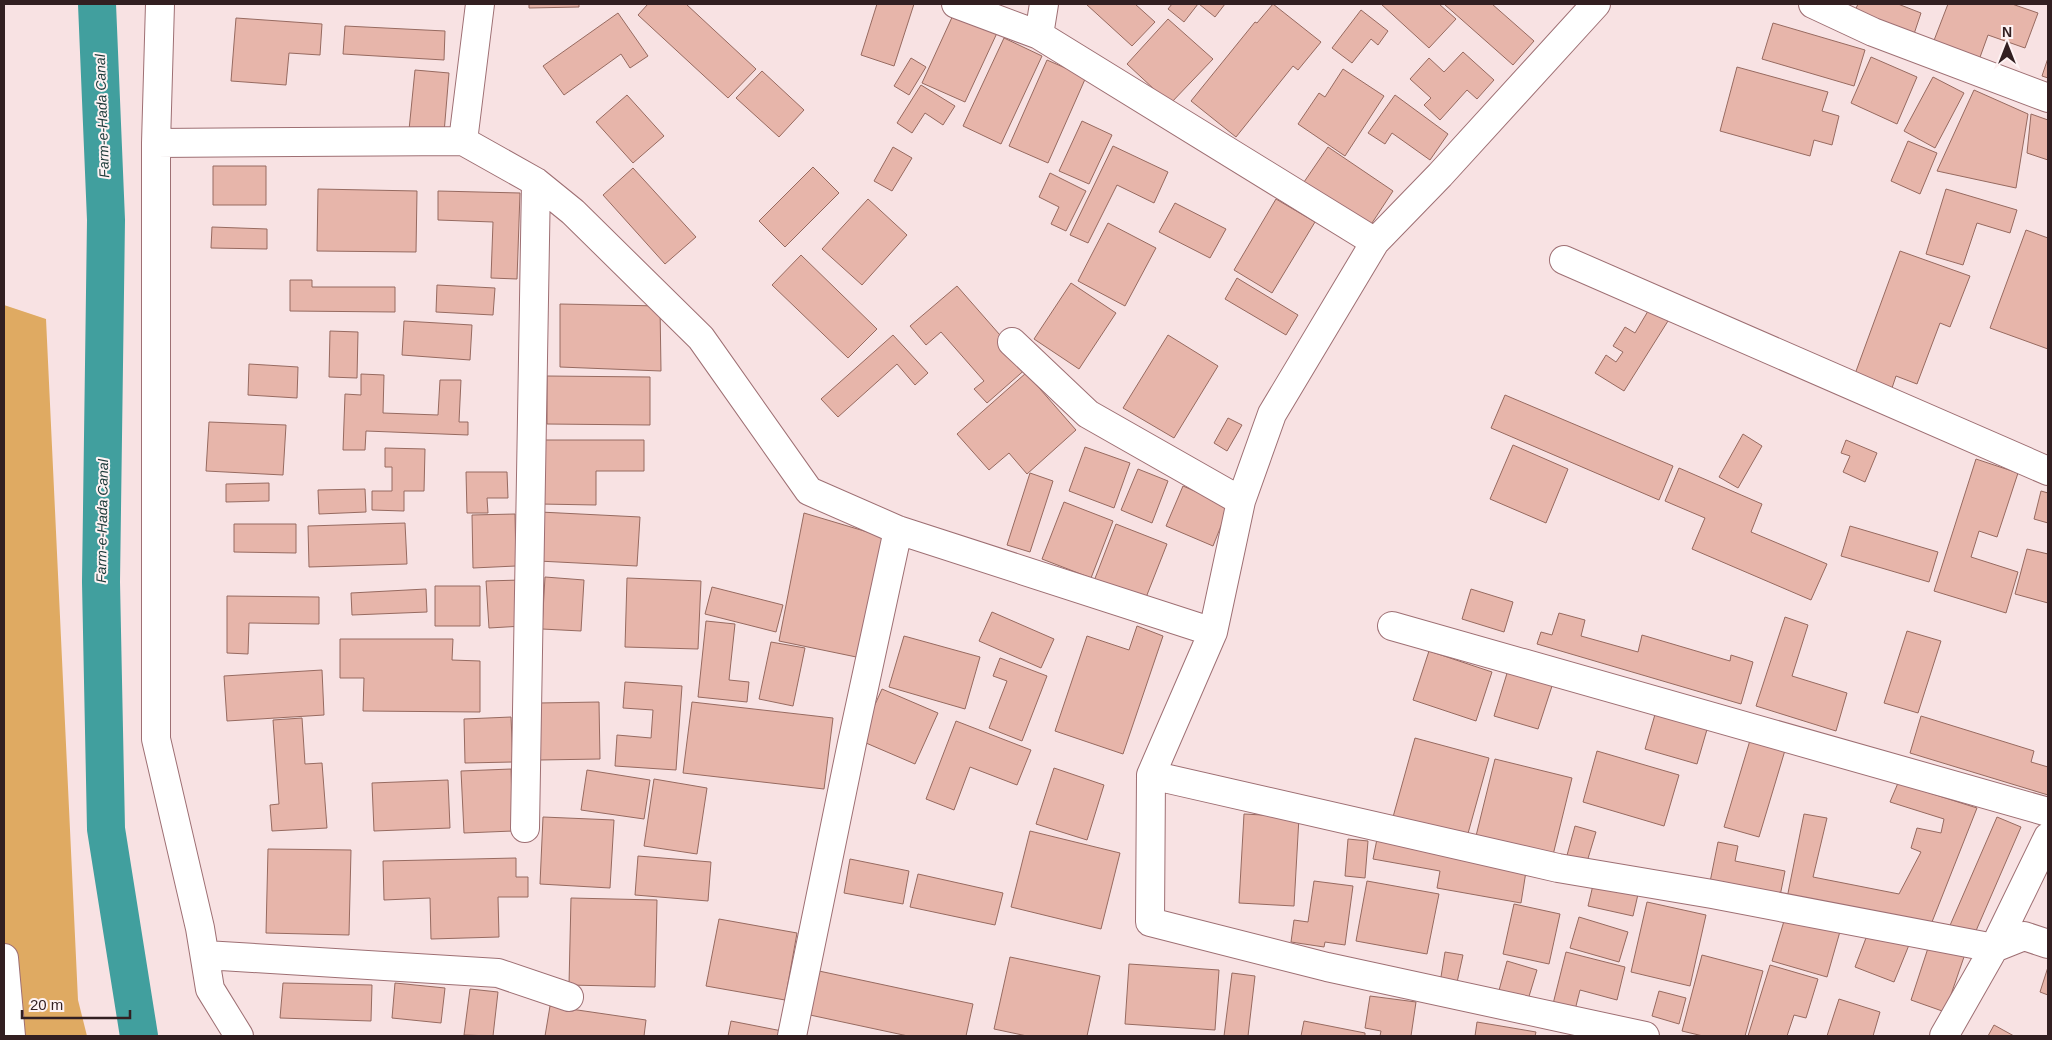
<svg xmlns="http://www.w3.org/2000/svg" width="2052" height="1040" font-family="Helvetica,sans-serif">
  <rect width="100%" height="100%" fill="#f8e2e3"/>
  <path fill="#dfaa62" d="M4 305 46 319 78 1000 87 1036H4Z"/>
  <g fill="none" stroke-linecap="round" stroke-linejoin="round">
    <path stroke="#419f9e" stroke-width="38" d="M97 4 106 220 101 582 106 829 139 1036"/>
  </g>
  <path fill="#e7b5aa" stroke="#976a60" d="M529 4H579V7L529 8Z
    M648 4H686L756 69 728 98 638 15Z
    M877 4H914L894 66 861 55Z
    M1086 4H1135L1155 22 1132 46Z
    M1172 4H1198L1184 22 1168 9Z
    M1199 4H1225L1215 17Z
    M1273 4 1321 42 1298 70 1293 66 1236 137 1191 101 1255 22 1257 23Z
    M1381 4H1439L1456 19 1429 48Z
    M1444 4H1492L1534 41 1513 65Z
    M1858 4H1898L1921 13 1914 34 1854 13Z
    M1948 4H2012L2038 13 2025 48 1988 35 1979 60 1933 43Z
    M1361 10 1388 31 1378 45 1371 39 1352 63 1332 48Z
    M618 13 648 56 630 68 621 54 564 95 543 66Z
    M954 13 997 33 965 102 922 83Z
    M236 18 322 24 320 55 289 53 286 85 231 81Z
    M1168 19 1213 59 1170 104 1127 64Z
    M1773 23 1865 50 1854 86 1762 59Z
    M345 26 445 31 444 60 343 54Z
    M1004 38 1042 56 1001 144 963 126Z
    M1463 52 1494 80 1477 99 1467 90 1440 120 1424 105 1431 98 1410 79 1429 58 1444 72Z
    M1871 57 1917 77 1897 124 1851 103Z
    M911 58 926 67 909 95 894 86Z
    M2048 58V78L2042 76Z
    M1047 60 1086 77 1048 163 1009 146Z
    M1737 67 1828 92 1822 111 1839 116 1832 145 1814 140 1810 156 1720 131Z
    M1343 69 1384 96 1345 156 1298 124 1319 93 1325 97Z
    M415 70 449 73 444 133 409 130Z
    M762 71 804 110 779 137 736 98Z
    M1933 77 1964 93 1935 148 1904 131Z
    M921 85 955 106 943 125 925 113 912 133 897 123Z
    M1974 90 2028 114 2016 188 1937 171Z
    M627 95 664 136 633 163 596 122Z
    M1395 95 1448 134 1430 160 1392 133 1385 144 1368 133Z
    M2031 114 2048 120V160L2027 153Z
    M1082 121 1112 135 1089 184 1059 171Z
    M1908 141 1937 153 1920 194 1891 181Z
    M1113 146 1168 172 1154 203 1117 185 1088 243 1070 235Z
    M893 147 912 158 892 191 874 181Z
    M1328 147 1393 191 1370 226 1304 182Z
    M213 166H266V205H213Z
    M813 167 839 193 785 247 759 221Z
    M633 168 696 237 665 264 603 195Z
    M1050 173 1086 191 1066 231 1051 224 1059 207 1039 197Z
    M318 189 417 191 416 252 317 251Z
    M1946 189 2017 210 2010 233 1977 223 1963 265 1926 254Z
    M438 191 520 193 517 279 491 278 493 222 438 220Z
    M868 199 907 235 862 285 822 249Z
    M1276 199 1315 222 1272 293 1234 270Z
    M1175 203 1226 229 1210 258 1159 232Z
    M1108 223 1156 248 1125 306 1078 281Z
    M212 227 267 229V249L211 248Z
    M2026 230 2048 238V349L1990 328Z
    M1900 251 1970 276 1950 327 1940 323 1917 384 1896 376 1892 388 1855 374Z
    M801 255 877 329 848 358 772 285Z
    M1237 278 1298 315 1286 335 1225 299Z
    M290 280H312V287H395V312L290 311Z
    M1071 283 1116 313 1079 369 1034 339Z
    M437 285 495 288 493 315 436 312Z
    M957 286 1028 367 987 403 974 389 984 381 941 332 926 345 910 326Z
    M1654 301 1673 313 1624 391 1595 373 1606 355 1616 362 1623 352 1613 346 1625 327 1635 333Z
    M560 304 660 306 661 371 560 367Z
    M404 321 472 325 470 360 402 355Z
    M330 331 358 332 357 378 329 377Z
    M893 335 928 373 915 385 897 364 838 417 821 399Z
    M1168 335 1218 366 1174 438 1123 408Z
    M249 364 298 367 297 398 248 395Z
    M1026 373 1076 430 1027 474 1009 453 989 470 957 434Z
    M361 374 384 375 383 413 438 415 440 380H461L459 422H468V435L366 431 365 450H343L345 394 361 395Z
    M547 376 650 377V425L547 424Z
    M1505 395 1673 466 1659 500 1491 428Z
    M1228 418 1242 425 1227 451 1214 443Z
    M209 422 286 425 283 475 206 471Z
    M1743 434 1762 446 1738 488 1719 477Z
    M540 440H644V471H596V505L540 504Z
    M1846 440 1877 453 1865 482 1843 472 1850 456 1841 453Z
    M1513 445 1568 469 1546 523 1490 499Z
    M1085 447 1130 463 1114 508 1069 491Z
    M385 448 425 449 424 491H404V511L372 510V491H392V467H385Z
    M1976 459 2018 473 1997 537 1979 531 1971 557 2018 572 2006 613 1934 591Z
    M1679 468 1762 504 1751 532 1827 564 1811 600 1692 549 1705 518 1665 501Z
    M1138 469 1168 481 1152 523 1121 510Z
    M466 472H507L508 498H487L488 513H467Z
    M1030 473 1053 481 1030 552 1007 545Z
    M269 483V501L226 502V484Z
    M1183 486 1229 506 1213 546 1166 526Z
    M365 489 366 512 319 514 318 490Z
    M2041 491 2048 493V523L2034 519Z
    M1064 502 1113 521 1091 578 1042 559Z
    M540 512 640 517 637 566 538 561Z
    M804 513 891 539 866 659 779 641Z
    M515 514 516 566 473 568 472 515Z
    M405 523 407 564 309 567 308 526Z
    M234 524H296V553L234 552Z
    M1116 524 1167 544 1145 600 1094 581Z
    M1850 526 1938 552 1929 582 1841 556Z
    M2027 549 2048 554V603L2015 594Z
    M545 577 584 580 581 631 542 629Z
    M627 578 701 581 698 649 625 647Z
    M521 580 523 626 489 628 486 581Z
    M435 586H480V626H435Z
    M712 587 783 605 776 632 705 614Z
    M426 589 427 612 352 615 351 593Z
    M1471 589 1513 602 1504 632 1462 619Z
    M227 596 319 597V624L249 623 248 654 227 653Z
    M992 612 1054 639 1041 668 979 641Z
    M1559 613 1585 620 1581 636 1638 652 1642 635 1730 661 1731 655 1753 662 1741 704 1537 644 1541 632 1552 635Z
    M1785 617 1808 625 1792 676 1847 693 1836 731 1756 706Z
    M706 621 735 624 729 680 749 682 747 702 698 697Z
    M1137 626 1163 636 1123 754 1055 731 1087 636 1129 650Z
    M1907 631 1941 641 1918 713 1884 703Z
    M904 636 980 657 965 709 889 687Z
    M340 639H453L452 660 480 661V712L363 711 364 678H340Z
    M771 642 805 648 793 706 759 699Z
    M1429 651 1492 672 1476 721 1413 700Z
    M1000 658 1047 676 1022 741 989 728 1007 681 993 676Z
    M322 670 324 715 227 721 224 676Z
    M1508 670 1553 683 1538 729 1494 716Z
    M625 682 682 686 676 770 615 766 617 735 651 738 653 710 623 708Z
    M882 689 938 713 915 764 859 740Z
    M599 702 600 759 540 760 539 703Z
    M692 702 833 718 824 789 683 773Z
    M1656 711 1708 726 1697 764 1645 749Z
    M1921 716 2034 751 2031 762 2048 767V795L1910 753Z
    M511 717 513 762 465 763 464 719Z
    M302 718 305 764 322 763 327 828 272 831 270 805 279 804 273 720Z
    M956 721 1031 750 1017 785 970 767 954 810 926 799Z
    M1751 737 1786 747 1759 837 1724 827Z
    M1415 738 1489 758 1467 837 1393 817Z
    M1597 751 1679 775 1664 826 1583 802Z
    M1495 759 1572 778 1553 855 1476 836Z
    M1054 768 1104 785 1087 840 1036 824Z
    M511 769 513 831 464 833 461 771Z
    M587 770 650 780 644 819 581 810Z
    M654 779 707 788 697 854 644 846Z
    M448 780 450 828 374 831 372 783Z
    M1898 783 1977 808 1930 927 1786 903 1804 814 1827 818 1813 877 1899 894 1921 852 1911 848 1917 828 1941 833 1944 819 1890 802Z
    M1244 814 1299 817 1294 906 1239 903Z
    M543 817 614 820 610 888 540 884Z
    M1997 817 2021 827 1972 940 1948 930Z
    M1575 826 1596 832 1586 865 1566 859Z
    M1030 831 1120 853 1101 929 1011 907Z
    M1348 839 1368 841 1365 878 1345 876Z
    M1377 839 1527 865 1521 903 1437 888 1440 871 1373 859Z
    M1718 842 1738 846 1735 861 1785 871 1779 901 1709 887Z
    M268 849 351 850 349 935 266 933Z
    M638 856 711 862 708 901 635 895Z
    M516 858V877H528V897H498L499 937 431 939 430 898 384 900 383 861Z
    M850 859 909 871 903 904 844 893Z
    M918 874 1003 893 995 925 910 907Z
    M1314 881 1353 886 1345 945 1325 942 1324 947 1291 942 1294 920 1308 922Z
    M1367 881 1439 894 1427 954 1356 941Z
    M1594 881 1639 890 1633 916 1588 906Z
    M571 898 657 900 655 987 569 985Z
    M1647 902 1706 915 1690 986 1631 972Z
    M1514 904 1560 914 1549 964 1503 954Z
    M1787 911 1841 928 1827 977 1772 961Z
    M1579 917 1628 932 1619 962 1570 948Z
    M719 919 797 933 785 1000 706 986Z
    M1869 930 1909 945 1894 982 1855 967Z
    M1930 942 1965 954 1945 1012 1911 1000Z
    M1445 952 1463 955 1456 987 1440 983Z
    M1566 952 1625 967 1617 1000 1580 990 1575 1010 1553 1004Z
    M1702 955 1763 971 1745 1036H1703L1682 1031Z
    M1010 957 1100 976 1087 1036H1027L994 1029Z
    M1507 961 1537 970 1527 1003 1498 994Z
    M1129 964 1219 970 1215 1030 1125 1024Z
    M1770 965 1818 979 1806 1018 1794 1015 1787 1036H1748Z
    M2048 967V995L2040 992Z
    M819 971 973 1004 966 1036H908L810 1015Z
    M1232 973 1255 976 1248 1036H1224Z
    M283 983 372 985 371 1021 280 1018Z
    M395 983 445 988 441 1023 392 1018Z
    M470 989 498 992 493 1036 464 1035Z
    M1659 991 1686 998 1679 1024 1652 1016Z
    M1370 996 1416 1002 1411 1036H1380L1381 1031 1365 1028Z
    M1839 999 1880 1012 1873 1036H1827Z
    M550 1006 646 1020 644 1036H545Z
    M731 1021 782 1031 781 1036H728Z
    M1304 1021 1365 1033V1036H1301Z
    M1477 1022 1536 1032 1535 1036H1475Z
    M1994 1025 2014 1036H1988Z"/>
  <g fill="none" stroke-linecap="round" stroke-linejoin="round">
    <g stroke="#9e6f73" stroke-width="30">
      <path id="minor" d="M160 4 156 143V739L200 928 210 989 239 1036
        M956 4 1039 35 1375 242
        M1813 4 1873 32 2048 98
        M1039 35 1044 4
        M463 141 480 4
        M156 143 463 141 536 182 573 212 701 338 809 491 898 530 1213 632 1151 775 1150 922 1327 967 1645 1036
        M1564 260 2048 471
        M1012 342 1088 414 1241 501
        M1392 626 2048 812
        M1213 632 1241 501 1272 414 1375 242 1440 175 1596 4
        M1151 775 1558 868 1712 894 1994 948 2024 936 2048 944
        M525 828 536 182
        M205 955 498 973 569 997
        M4 958 11 1036
        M792 1036 852 743 898 530
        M1944 1036 1994 948 2048 837"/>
    </g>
    <use href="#minor" stroke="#fff" stroke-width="28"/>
  </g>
  <g text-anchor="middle" stroke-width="4" stroke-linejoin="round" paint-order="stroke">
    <g font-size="14" font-style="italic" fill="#1a3837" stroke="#fef2f3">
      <text transform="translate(102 116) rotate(-92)" y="5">Farm-e-Hada Canal</text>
      <text transform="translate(102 521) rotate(-89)" y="5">Farm-e-Hada Canal</text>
    </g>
  </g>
  <rect width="2052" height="1040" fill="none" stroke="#321f21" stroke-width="10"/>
  <g transform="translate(2007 45)" stroke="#fef2f3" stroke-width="4" paint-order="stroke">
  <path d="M0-4L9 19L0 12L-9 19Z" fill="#321f21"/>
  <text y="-8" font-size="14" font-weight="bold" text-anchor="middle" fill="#321f21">N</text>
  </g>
  <path d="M22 1010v8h108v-8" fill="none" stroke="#321f21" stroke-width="2.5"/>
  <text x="30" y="1010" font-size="15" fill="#321f21" stroke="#fef2f3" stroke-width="4" paint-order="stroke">20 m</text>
</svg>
